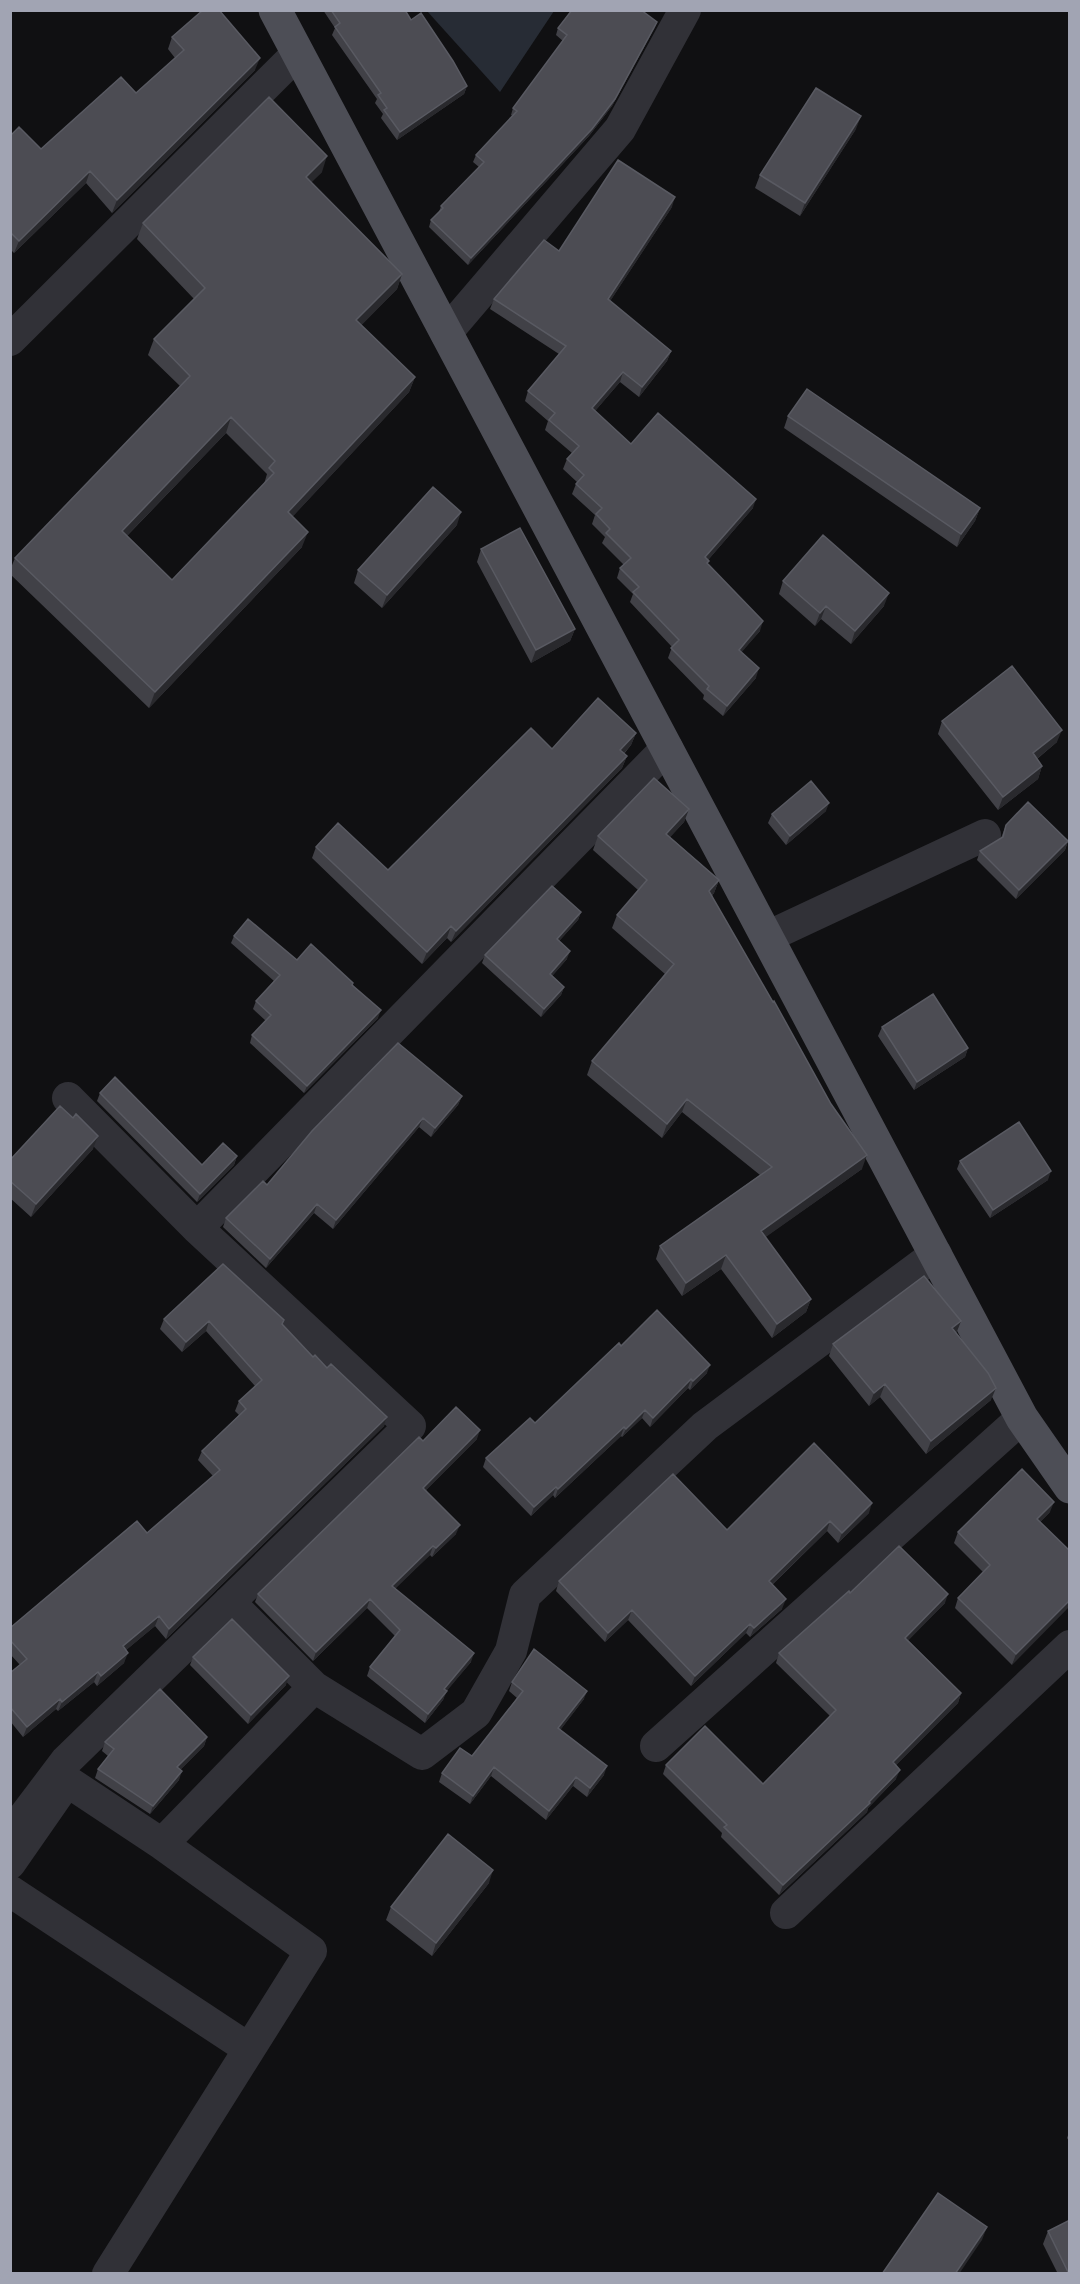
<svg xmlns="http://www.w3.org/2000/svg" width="1080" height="2284" font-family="'Fira Sans',sans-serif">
  <rect width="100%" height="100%" fill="#101012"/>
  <path fill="#272c35" d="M427 11H554L500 92Z"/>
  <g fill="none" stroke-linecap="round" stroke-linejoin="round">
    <path stroke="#313137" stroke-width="32" d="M446 333 620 129 685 10
      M10 340 298 53
      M767 937 985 835
      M197 1228 667 748
      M229 1602 314 1687 422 1754 476 1713 511 1651 525 1595 705 1426 936 1254
      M656 1746 1022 1418
      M10 1835 66 1761 410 1426 197 1228 68 1098
      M10 1863 67 1781 162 1844 314 1687
      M10 1891 249 2049
      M786 1913 1070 1646
      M108 2274 311 1951 162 1844"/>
    <path stroke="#4d4e56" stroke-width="33" d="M275 10 1022 1418 1070 1487"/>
  </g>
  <path fill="#414147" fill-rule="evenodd" d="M323 10H405L411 20 467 86 464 94 397 140 381 118 383 114 375 103 377 99 332 35 335 28Z
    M570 10H641L657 22 654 29 612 106 589 136 468 265 429 227 431 220 439 212 441 206 479 167 473 162 476 155 513 116 511 115 513 108 563 41 556 35 558 28 570 12Z
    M172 37 255 70 112 213 86 183 14 253 10 249V136L41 149 136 93 175 58 168 49Z
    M856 129 800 216 755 188 760 175Z
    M322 172 311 182 402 274 397 289 361 325 415 377 409 392 292 517 302 547 149 708 10 574V570L15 558 180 386 148 355 154 339 194 299 137 239 143 223ZM226 433 267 474 264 484 172 580 127 536Z
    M672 207 610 301 671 351 667 361 639 397 620 382 595 411 631 444 753 508 708 560V564L760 631 741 652 756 678 723 716 703 699 704 695 668 658 672 647 630 602 633 594 617 578 620 568 624 565 602 543 605 537 592 524 595 515 572 494 576 484 577 482 563 469 567 459 572 453 545 430 548 421 525 401 528 391 559 354 490 309 494 299 559 251Z
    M788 416 980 508 975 521 957 547 784 428Z
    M457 525 382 608 354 583 358 570Z
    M481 549 575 629 570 641 531 663 477 562Z
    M783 581 884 606 851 644 821 619 815 626 779 594Z
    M942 721 1057 742 1037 759 1042 766 1038 779 998 810 938 734Z
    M636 733 631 745 624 754 627 756 622 768 451 942 447 938 422 964 312 858 316 847 388 870 552 749Z
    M689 809 684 822 670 837 719 880 714 893 712 896 862 1169 765 1237 811 1299 806 1312 772 1338 721 1269 682 1296 656 1259 660 1246 760 1175 682 1112 662 1138 587 1075 592 1061 665 974 612 928 617 915 638 890 593 850 598 836Z
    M826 811 786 845 768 823 772 814Z
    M1006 825 1068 841 1065 850 1016 899 977 860 980 851 1001 838Z
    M581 912 578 920 559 941 567 959 552 976 564 987 561 995 541 1017 482 963 485 955Z
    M234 936 297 960 353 985 378 1018 304 1093 250 1043 252 1035 266 1021 253 1009 256 1001 274 981 231 943Z
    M882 1027 968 1048 965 1057 914 1090 878 1036Z
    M100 1093 202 1165 237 1156 234 1165 197 1202 97 1101Z
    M462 1096 458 1105 431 1137 419 1127 333 1229 314 1213 266 1268 223 1227 226 1218 267 1185Z
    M93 1149 31 1217 10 1198V1160Z
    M960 1161 1048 1180 990 1218 957 1169Z
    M164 1319 282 1325 313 1357 387 1417 384 1426 166 1639 155 1626 126 1650 124 1663 97 1686 94 1682 58 1711 56 1709 23 1737 10 1721V1673L20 1665 10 1654V1628L147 1533 213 1476 198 1460 202 1451 239 1415 235 1411 239 1401 255 1386 206 1331 182 1352 160 1329Z
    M961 1321 956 1333 991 1400 926 1454 880 1397 869 1406 829 1356 833 1344Z
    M621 1346 707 1373 690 1390 688 1388 650 1427 642 1418 622 1437 621 1436 555 1498 553 1495 531 1516 483 1467 486 1458 535 1423Z
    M477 1439 426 1490 456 1534 432 1557 430 1555 395 1588 471 1662 446 1691 443 1700 425 1723 367 1676 370 1667 395 1636 367 1608 313 1661 255 1602 258 1594 423 1441Z
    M1050 1512 1040 1522 1070 1551 1012 1665 955 1608 958 1598 983 1572 954 1543 958 1532Z
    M869 1513 838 1543 827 1531 772 1585 782 1609 750 1637 746 1633 691 1686 628 1620 605 1642 556 1591 559 1581Z
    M850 1593 945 1603 908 1640 961 1693 958 1703 896 1765V1779L868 1808 867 1812 779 1895 721 1837 722 1833 663 1774 666 1765 763 1784 830 1716 776 1663 779 1653Z
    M193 1657 286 1685 248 1724 190 1665Z
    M512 1682 584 1699 560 1730 604 1775 587 1797 573 1786 546 1820 491 1776 470 1804 439 1782 442 1773 472 1756 517 1698 509 1691Z
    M207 1737 204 1746 180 1770 179 1780 150 1814 95 1778 98 1769 108 1756 102 1751 105 1742Z
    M489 1883 432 1956 386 1920 391 1907Z
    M1070 2130V2143L1067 2138Z
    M1048 2231 1070 2274H1058L1043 2244Z"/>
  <path fill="#29292d" d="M657 22 654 29 612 106 589 136 468 265 471 258Z
    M260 58 255 70 112 213 117 200Z
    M467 86 464 94 397 140 400 132Z
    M861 116 856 129 800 216 805 203Z
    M327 156 322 172 301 193 306 177Z
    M90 171 86 183 14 253 19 241Z
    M675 197 672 207 605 309 608 299Z
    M402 274 397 289 351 336 356 320Z
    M671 351 667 361 639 397 642 387Z
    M623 372 620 382 589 418 592 408Z
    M415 377 409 392 282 528 288 512Z
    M231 417 226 433 116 547 122 531Z
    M756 499 753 508 702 567 705 557Z
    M980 508 975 521 957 547 961 534Z
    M461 512 457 525 382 608 387 595Z
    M308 532 302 547 149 708 155 692Z
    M889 593 884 606 851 644 855 631Z
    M826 606 821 619 815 626 820 613Z
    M763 621 760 631 735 660 739 650Z
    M575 629 570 641 531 663 536 650Z
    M759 668 756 678 723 716 727 706Z
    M1062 730 1057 742 1028 766 1033 753Z
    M636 733 631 745 616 762 620 750Z
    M627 756 622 768 451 942 456 931Z
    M1042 766 1038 779 998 810 1003 797Z
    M829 803 826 811 786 845 790 836Z
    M689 809 684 822 661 847 666 834Z
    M1068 841 1065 850 1016 899 1019 890Z
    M719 880 714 893 704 905 709 891Z
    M581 912 578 920 554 947 557 939Z
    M451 926 447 938 422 964 427 952Z
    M570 951 567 959 547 982 550 974Z
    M564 987 561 995 541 1017 544 1009Z
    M381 1010 378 1018 304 1093 307 1086Z
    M968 1048 965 1057 914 1090 917 1082Z
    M462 1096 458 1105 431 1137 435 1128Z
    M687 1099 682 1112 662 1138 667 1124Z
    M423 1118 419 1127 333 1229 336 1220Z
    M98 1136 93 1149 31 1217 36 1204Z
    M867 1155 862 1169 756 1244 761 1231Z
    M237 1156 234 1165 197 1202 200 1194Z
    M1051 1171 1048 1180 990 1218 993 1210Z
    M317 1204 314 1213 266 1268 270 1259Z
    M726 1255 721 1269 682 1296 686 1283Z
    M811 1299 806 1312 772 1338 777 1324Z
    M209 1321 206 1331 182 1352 186 1342Z
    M961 1321 956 1334 952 1328Z
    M710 1365 707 1373 690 1390 693 1381Z
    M691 1379 688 1388 650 1427 653 1418Z
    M885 1384 880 1397 869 1406 874 1393Z
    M996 1388 991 1400 926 1454 931 1441Z
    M645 1410 642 1418 622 1437 626 1429Z
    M387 1417 384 1426 166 1639 169 1629Z
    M624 1427 621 1436 555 1498 558 1489Z
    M480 1430 477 1439 420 1496 423 1488Z
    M556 1487 553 1495 531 1516 534 1507Z
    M1054 1502 1050 1512 1033 1529 1037 1519Z
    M872 1503 869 1513 838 1543 842 1533Z
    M830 1521 827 1531 765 1591 769 1581Z
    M460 1525 456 1534 432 1557 436 1548Z
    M433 1546 430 1555 389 1595 392 1586Z
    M948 1594 945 1603 902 1647 905 1638Z
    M370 1599 367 1608 313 1661 316 1652Z
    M786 1599 782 1609 750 1637 754 1628Z
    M1070 1600V1606L1012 1665 1016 1654Z
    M632 1610 628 1620 605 1642 608 1633Z
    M159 1616 155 1626 119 1656 123 1646Z
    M750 1624 746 1633 691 1686 695 1676Z
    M128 1653 124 1663 97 1686 101 1676Z
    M474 1653 471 1662 441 1698 444 1689Z
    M98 1672 94 1682 58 1711 62 1702Z
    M289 1676 286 1685 248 1724 251 1715Z
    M447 1691 443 1700 425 1723 428 1714Z
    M587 1691 584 1699 555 1737 558 1728Z
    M961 1693 958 1703 889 1772 893 1762Z
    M60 1699 56 1709 23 1737 27 1727Z
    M207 1737 204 1746 174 1776 177 1767Z
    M607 1766 604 1775 587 1797 590 1788Z
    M494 1767 491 1776 470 1804 473 1796Z
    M900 1770 896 1779 868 1808 867 1812 779 1895 783 1885 869 1802Z
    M182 1771 179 1780 150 1814 153 1806Z
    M576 1777 573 1786 546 1820 549 1811Z
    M493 1870 489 1883 432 1956 436 1943Z
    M987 2227 982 2240 959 2274H955Z"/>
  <path fill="#4c4c53" stroke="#595a62" stroke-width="1.5" fill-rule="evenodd" d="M203 10H219L260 58 117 200 90 171 19 241 10 232V136L19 127 41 149 121 77 136 93 184 50 172 37Z
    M331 10H405L411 20 421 13 453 61 467 86 400 132 384 110 387 108 378 95 381 93 335 27 340 23Z
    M572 10H641L657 22 615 99 592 129 471 258 431 220 443 208 441 206 484 162 476 155 517 111 513 108 567 35 558 28Z
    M816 88 861 116 805 203 760 175Z
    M269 97 327 156 306 177 402 274 356 320 415 377 288 512 308 532 155 692 15 558 190 376 154 339 205 288 143 223ZM231 417 275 461 269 468 274 473 172 580 122 531Z
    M618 160 675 197 608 299 671 351 642 387 623 372 592 408 631 444 658 413 756 499 705 557 709 561 707 563 763 621 739 650 759 668 727 706 707 689 709 686 671 648 679 640 633 592 639 587 620 568 631 558 606 533 610 529 596 514 602 508 576 484 584 475 567 459 579 446 549 420 555 413 528 391 566 346 494 299 544 240 559 251Z
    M807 389 980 508 961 534 788 416Z
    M433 487 461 512 387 595 358 570Z
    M520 528 575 629 536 650 481 549Z
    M823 535 889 593 855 631 826 606 820 613 783 581Z
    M1012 666 1062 730 1033 753 1042 766 1003 797 942 721Z
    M598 698 636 733 620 750 627 756 456 931 451 926 427 952 316 847 338 823 388 870 531 728 552 749Z
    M654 778 689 809 666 834 719 880 709 891 773 1002 774 1001 831 1104 867 1155 761 1231 811 1299 777 1324 726 1255 686 1283 660 1246 772 1167 687 1099 667 1124 592 1061 674 964 617 915 647 880 598 836Z
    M811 781 829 803 790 836 772 814Z
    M1028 802 1068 841 1019 890 980 851 1003 837 1006 825Z
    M552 886 581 912 557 939 570 951 550 974 564 987 544 1009 485 955Z
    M248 919 297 960 311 944 353 983 352 985 381 1010 307 1086 252 1035 271 1015 256 1001 280 975 234 936Z
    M933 994 968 1048 917 1082 882 1027Z
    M398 1043 462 1096 435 1128 423 1118 336 1220 317 1204 270 1259 226 1218 263 1181 267 1185 312 1131Z
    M115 1077 202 1165 223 1143 237 1156 200 1194 100 1093Z
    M60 1106 73 1118 76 1114 98 1136 36 1204 10 1181V1160Z
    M1019 1122 1051 1171 993 1210 960 1161Z
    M223 1264 284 1320 282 1324 313 1357 315 1355 327 1368 331 1364 387 1417 169 1629 159 1616 123 1646 128 1653 101 1676 98 1672 62 1702 60 1699 27 1727 10 1707V1673L27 1659 10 1640V1628L137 1521 147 1533 220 1470 202 1451 246 1409 239 1401 262 1380 209 1321 186 1342 164 1319Z
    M924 1276 961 1321 952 1328 988 1373 996 1388 931 1441 885 1384 874 1393 833 1344Z
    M657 1310 710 1365 693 1381 691 1379 653 1418 645 1410 626 1429 624 1427 558 1489 556 1487 534 1507 486 1458 530 1418 535 1423 619 1343 621 1346Z
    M456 1407 480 1430 423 1488 460 1525 436 1548 433 1546 392 1586 474 1653 444 1689 447 1691 428 1714 370 1667 400 1630 370 1599 316 1652 258 1594 419 1437 423 1441Z
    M814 1443 872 1503 842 1533 830 1521 769 1581 786 1599 754 1628 750 1624 695 1676 632 1610 608 1633 559 1581 673 1474 727 1530Z
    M1022 1469 1054 1502 1037 1519 1070 1551V1600L1016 1654 958 1598 990 1565 958 1532Z
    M899 1546 948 1594 905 1638 961 1693 893 1762 900 1770 869 1802 870 1803 783 1885 724 1827 727 1825 666 1765 705 1726 763 1784 836 1710 779 1653 849 1591 850 1593Z
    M232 1619 289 1676 251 1715 193 1657Z
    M534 1649 587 1691 558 1728 607 1766 590 1788 576 1777 549 1811 494 1767 473 1796 442 1773 460 1748 472 1756 523 1691 512 1682Z
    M160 1689 207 1737 177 1767 182 1771 153 1806 98 1769 114 1749 105 1742Z
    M448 1834 493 1870 436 1943 391 1907Z
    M938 2193 987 2227 955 2274H882Z
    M1070 2220V2274H1069L1048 2231Z"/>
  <rect width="1080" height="2284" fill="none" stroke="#a1a4b3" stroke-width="24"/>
</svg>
